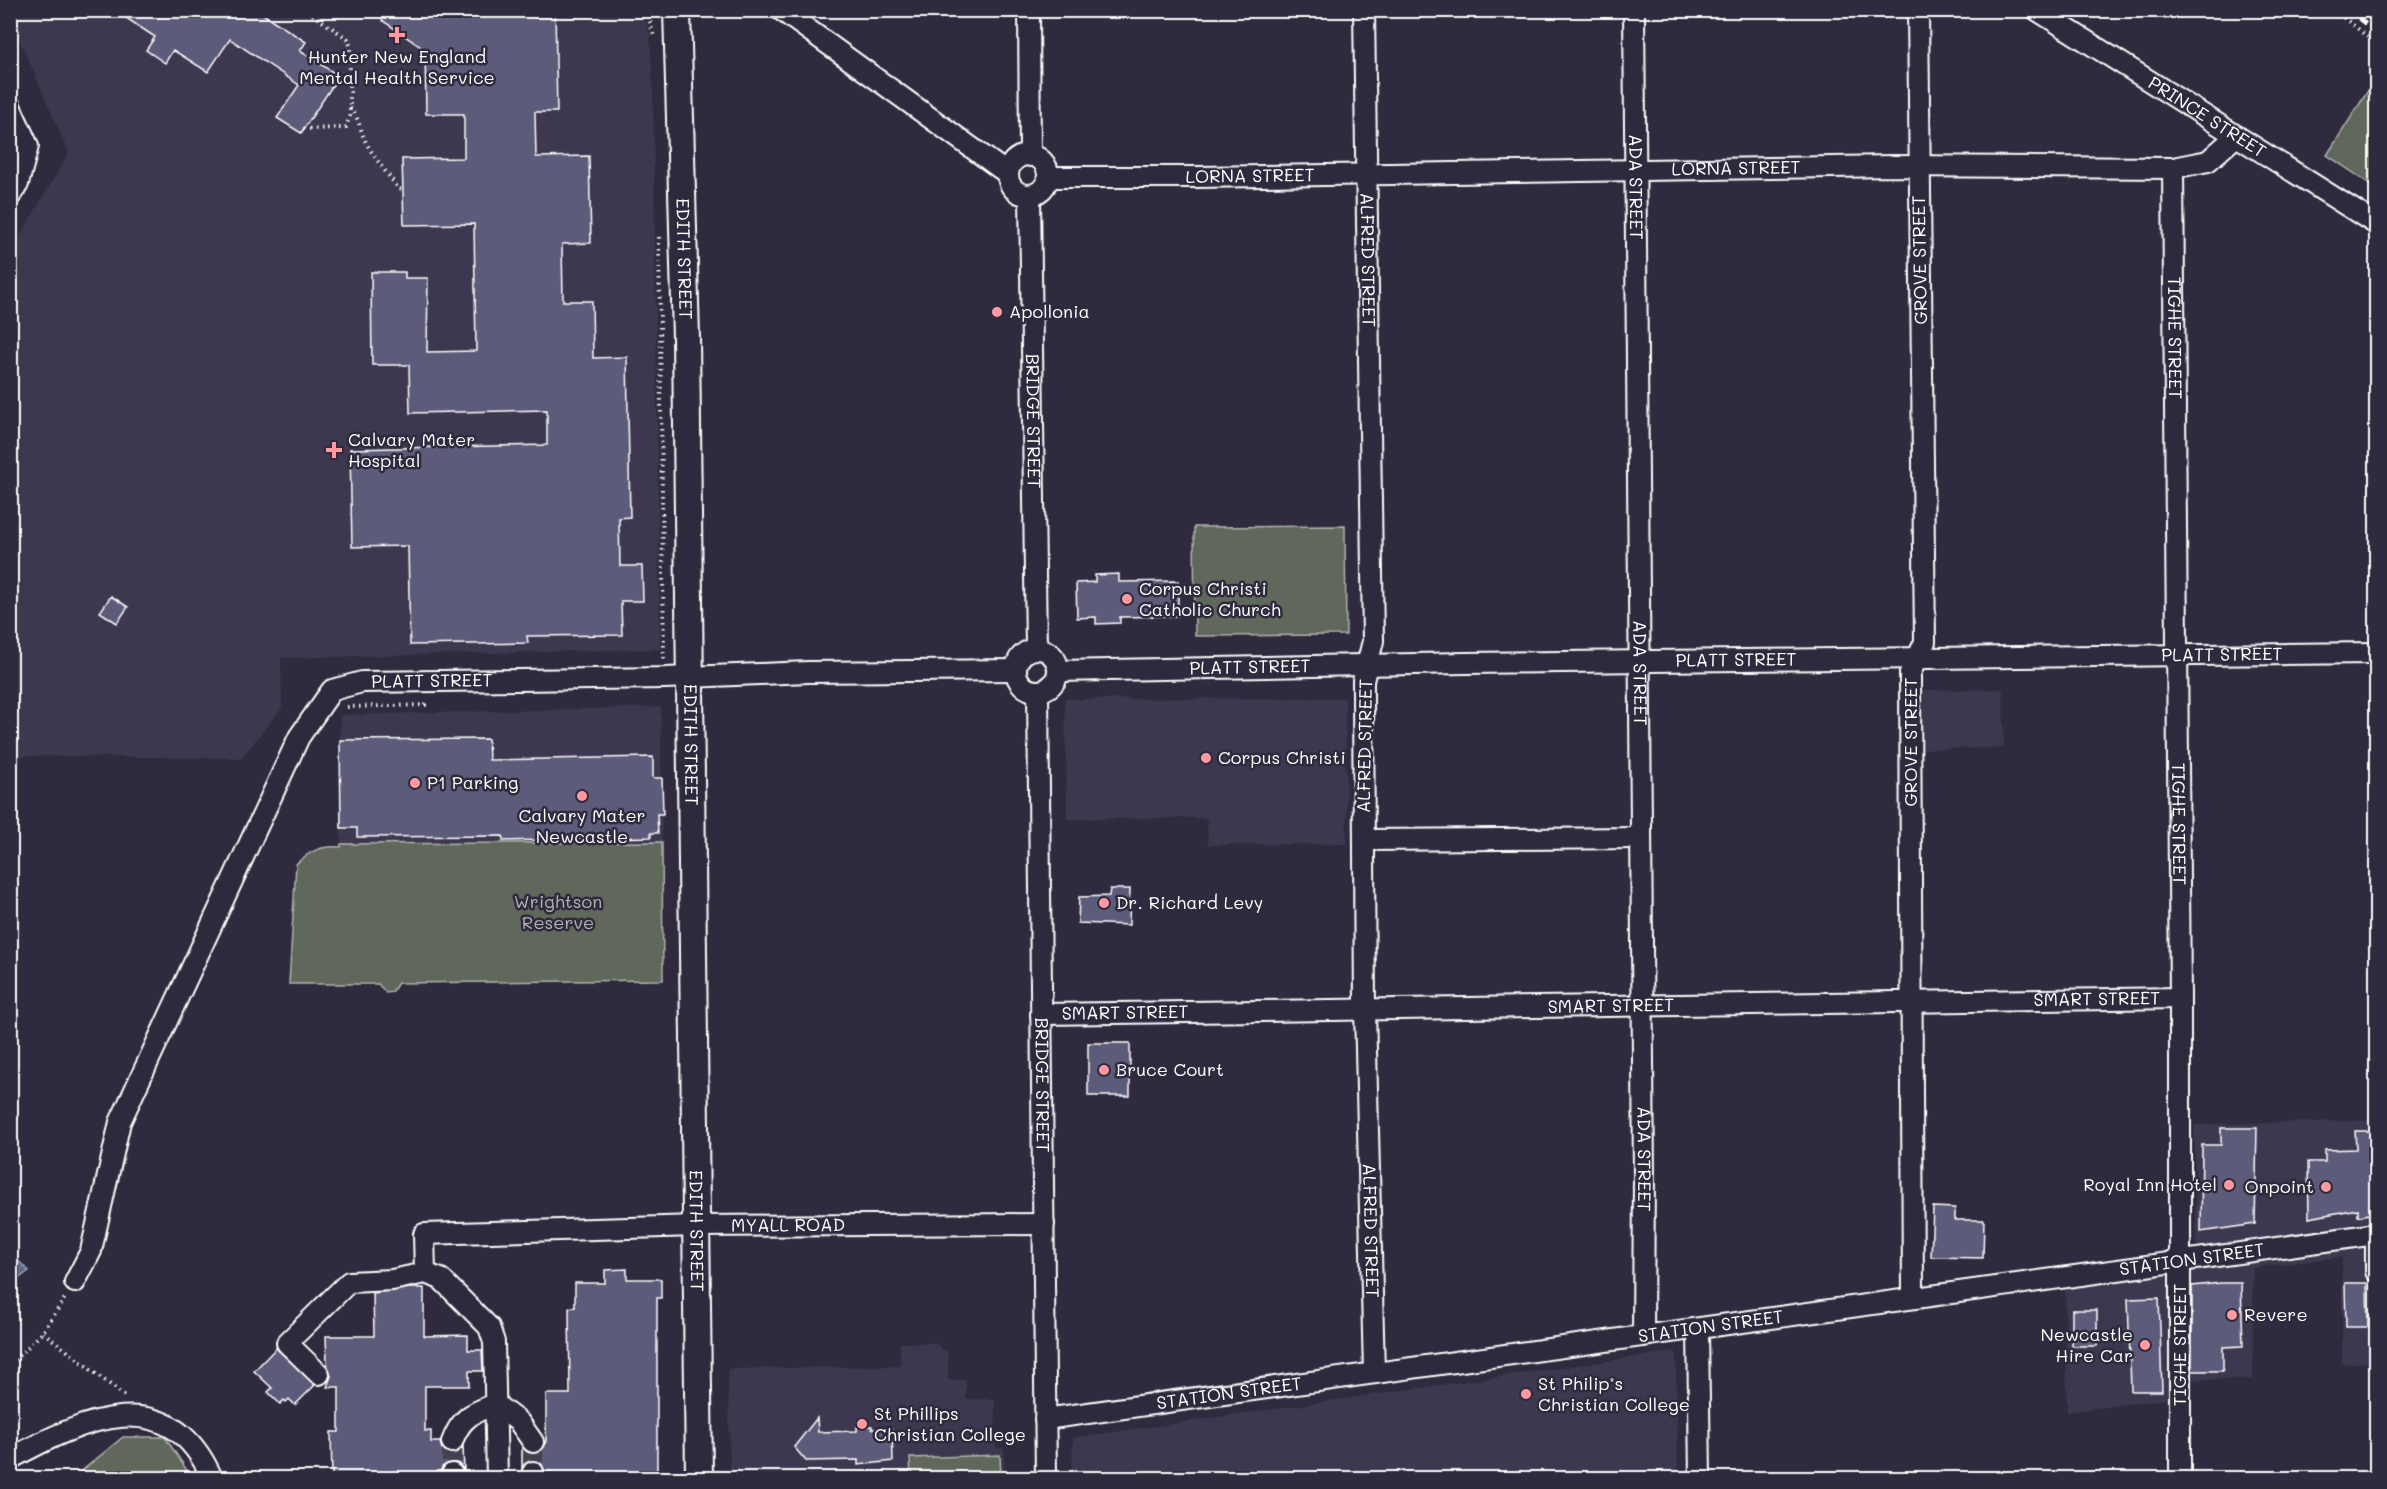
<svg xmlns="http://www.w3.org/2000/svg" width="2387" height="1489" font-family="Mali,sans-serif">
  <rect width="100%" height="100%" fill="#2f2a3d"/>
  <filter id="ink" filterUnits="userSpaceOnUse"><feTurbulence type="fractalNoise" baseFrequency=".0167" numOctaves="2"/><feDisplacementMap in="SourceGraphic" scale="12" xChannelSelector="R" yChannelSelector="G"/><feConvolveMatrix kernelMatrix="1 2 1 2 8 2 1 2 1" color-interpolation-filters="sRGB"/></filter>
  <g filter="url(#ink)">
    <path fill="#3c394f" d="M10 11H642L650 34 653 84 660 649 281 658 282 708 241 758 11 756V251L69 153 11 20Z
      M2003 689 2004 748 1923 749V690Z
      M1345 698 1347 844 1208 845 1207 818 1067 819 1065 699Z
      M661 707 662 842 341 844 340 715Z
      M2376 1120V1362L2342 1364V1257L2253 1268V1379L2173 1380V1398L2067 1412 2065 1287 2197 1268 2194 1125Z
      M900 1343H935L948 1353V1380H966V1399H995L996 1448 1004 1449V1478H730L728 1369 900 1366Z
      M1676 1351 1678 1478H1072L1073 1438Z"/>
    <path fill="#60685c" stroke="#b0b4ae" stroke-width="1.5" d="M2376 78V188L2327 155Z
      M1345 526 1346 635 1195 636 1194 527Z
      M662 842 663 980 398 983 392 992 386 993 378 984H289L296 864C310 851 321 845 341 847V844Z
      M123 1437H165L192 1478H73Z
      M1000 1455 1001 1478H911L910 1458Z"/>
    <path fill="#5c6a83" stroke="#9da6b5" stroke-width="1.5" d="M11 1254 29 1271 11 1284H10Z"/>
    <path fill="#5c5c7a" stroke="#fff" stroke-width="1.5" d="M114 10H190L200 18 205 10H257L306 42 300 51 339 76 301 133 277 118 299 85 230 39 208 72 173 50 165 63 146 50 155 37Z
      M389 10H555L557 112H535L536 157 589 156 591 243 562 244 563 301H592L593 358 627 357 630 517 619 518 620 566H642L643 601H621L622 635 527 636 528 643 410 645 408 546 352 547 350 449 547 445V410L410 413 409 365H372L371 272H405V278H428L427 352 476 351 474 224 404 225 402 159 464 158V114H426L425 50 382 20Z
      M1119 574V582L1178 581V616L1120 617V623L1096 624V617L1077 618 1076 583 1095 582V575Z
      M111 596 128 607 117 623 100 612Z
      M488 739 489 760 653 757V778H662L663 814H657L658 833H651V837L503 841V836L357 837V828H341L340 740Z
      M1110 889H1130L1129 925 1078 923 1079 897 1109 896Z
      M1088 1043H1130V1096H1088Z
      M2221 1128H2257L2255 1224 2201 1232 2202 1145H2221Z
      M2355 1131H2373L2375 1213 2358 1216V1209L2309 1218 2308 1162H2325V1150L2356 1149Z
      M1933 1207 1955 1208V1220H1984L1983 1258 1931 1257Z
      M627 1269V1279H661V1298H657V1479H551V1472H545L542 1465 537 1461 530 1460 522 1468V1447L527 1453 535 1454 540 1451 546 1442V1394H570L569 1308 575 1307V1283H605V1270Z
      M2221 1283H2241L2243 1346 2223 1347V1371H2192V1286Z
      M2345 1283H2367L2368 1327H2346Z
      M410 1288H424V1336L468 1335V1350H482L483 1371H469V1386H425V1431H431V1442H440L442 1449 448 1453 459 1452 463 1446 464 1470 459 1464 452 1462 442 1467 440 1474H431V1479H332L331 1432H339V1387H327L331 1376 327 1365 326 1336H374L373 1293Z
      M2159 1298 2162 1391H2131L2128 1299Z
      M2072 1310H2097V1346H2072Z
      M276 1348 315 1385 295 1405 289 1399 286 1402 284 1400 280 1404 268 1392 272 1388 254 1371Z
      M817 1418 818 1432 857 1431V1427L872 1426V1429H892L893 1461 858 1465V1460L806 1461 794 1447Z"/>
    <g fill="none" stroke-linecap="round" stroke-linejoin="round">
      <path stroke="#443f50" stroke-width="20" stroke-dasharray="20 10" stroke-linecap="butt" d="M452 1442V1474
        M533 1442V1472"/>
      <g stroke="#fff" stroke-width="24">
        <g id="minor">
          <path d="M781 10 1008 174"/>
          <path d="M1029 10 1030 156"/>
          <path id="s1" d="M1364 10 1373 641 1363 681V692L1365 1009 1374 1373"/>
          <path id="s2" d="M1634 10 1644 1176 1643 1336"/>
          <path id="s3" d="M2037 10 2376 224"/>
          <path d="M10 106 28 146 18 184 10 196"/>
          <circle cx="1028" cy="175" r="20"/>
          <path id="s4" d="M2173 168 2180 998V1478"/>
          <path id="s5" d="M1048 177H1197L1893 166 2173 168 2208 161 2235 137"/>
          <path id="s6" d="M1030 195 1036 649"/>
          <circle cx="1037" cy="670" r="21"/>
          <path id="s7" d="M1058 671 1465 663 2376 653"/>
          <path id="s8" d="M1038 692 1046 1478"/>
          <path d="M1365 840 1640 838"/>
          <path id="s9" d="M1041 1014 2180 998"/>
          <path d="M2376 1234V1271"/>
          <path id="s10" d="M75 1282 91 1251 120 1122 299 737 332 690 362 682 665 678 808 672 1015 670"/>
          <path d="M1913 1297 1910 673 1925 642 1918 10"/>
          <path d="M1698 1329 1700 1478"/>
          <path d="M319 1374 287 1343 349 1282 392 1280 425 1273"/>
          <path id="s11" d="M1045 1419 2376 1234"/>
          <path d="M452 1442C461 1417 472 1413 495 1404L519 1422 533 1442"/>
          <path d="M10 1459C83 1419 169 1380 212 1478"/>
          <path d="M452 1474 454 1478"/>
          <path id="s12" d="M497 1478 494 1342 489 1327 441 1279 425 1273 424 1234 697 1226 1044 1224"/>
          <path d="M531 1478 533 1472"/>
        </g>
      </g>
      <g stroke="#fff" stroke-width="30">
        <g id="major">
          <path id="s13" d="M677 10 686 337 699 1478"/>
        </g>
      </g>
      <path stroke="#fff" stroke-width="4" stroke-dasharray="1.5 4.5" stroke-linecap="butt" d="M647 10 654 37
        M2334 10 2376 43
        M350 108C361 120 360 133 368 146 377 161 388 175 399 189L403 190
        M303 129 342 128 346 127 350 116V45L348 39 306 10
        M659 237 664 659
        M347 707 425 705V699
        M43 1332 127 1398
        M10 1364 43 1332 65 1298"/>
      <use href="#minor" stroke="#2f2a3d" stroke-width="20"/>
      <use href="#major" stroke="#2f2a3d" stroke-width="26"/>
      <path stroke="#fff" stroke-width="4.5" stroke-dasharray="9 4.5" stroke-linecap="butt" d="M2348 10 2376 32
        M2366 10 2376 19"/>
    </g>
  </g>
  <g fill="#ff9aa2" stroke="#2f2a3d" stroke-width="2">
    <path d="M394 26h6v6h6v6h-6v6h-6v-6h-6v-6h6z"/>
    <circle cx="997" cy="312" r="6"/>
    <path d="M331 441h6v6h6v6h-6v6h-6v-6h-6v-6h6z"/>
    <circle cx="1127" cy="599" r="6"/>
    <circle cx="1206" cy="758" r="6"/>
    <circle cx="415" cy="783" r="6"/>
    <circle cx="582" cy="796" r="6"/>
    <circle cx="1104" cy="903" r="6"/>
    <circle cx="1104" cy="1070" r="6"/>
    <circle cx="2229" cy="1185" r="6"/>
    <circle cx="2326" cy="1187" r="6"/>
    <circle cx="2232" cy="1315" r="6"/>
    <circle cx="2145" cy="1345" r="6"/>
    <circle cx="1526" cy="1394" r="6"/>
    <circle cx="862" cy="1424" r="6"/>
  </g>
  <g text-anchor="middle" stroke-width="5" stroke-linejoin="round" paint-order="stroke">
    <g font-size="18" fill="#fff" stroke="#2f2a3d" text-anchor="start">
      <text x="397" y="63" text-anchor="middle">Hunter New England<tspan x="397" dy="21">Mental Health Service</tspan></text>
      <text x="1009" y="318">Apollonia</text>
      <text x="348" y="446">Calvary Mater<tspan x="348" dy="21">Hospital</tspan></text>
      <text x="1139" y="595">Corpus Christi<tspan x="1139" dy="21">Catholic Church</tspan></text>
      <text x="1218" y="764">Corpus Christi</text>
      <text x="427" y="789">P1 Parking</text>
      <text x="582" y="822" text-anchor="middle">Calvary Mater<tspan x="582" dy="21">Newcastle</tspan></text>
      <text x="1116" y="909">Dr. Richard Levy</text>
      <text x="1116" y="1076">Bruce Court</text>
      <text x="2217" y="1191" text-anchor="end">Royal Inn Hotel</text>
      <text x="2314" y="1193" text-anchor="end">Onpoint</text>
      <text x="2244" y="1321">Revere</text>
      <text x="2133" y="1341" text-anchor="end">Newcastle<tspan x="2133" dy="21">Hire Car</tspan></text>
      <text x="1538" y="1390">St Philip’s<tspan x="1538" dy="21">Christian College</tspan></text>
      <text x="874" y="1420">St Phillips<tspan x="874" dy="21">Christian College</tspan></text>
    </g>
    <g font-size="18" fill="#fff" stroke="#2f2a3d">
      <text dy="6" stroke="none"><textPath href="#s3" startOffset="201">PRINCE STREET</textPath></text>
      <text dy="6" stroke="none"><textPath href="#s5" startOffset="688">LORNA STREET</textPath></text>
      <text dy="6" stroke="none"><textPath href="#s5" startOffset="202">LORNA STREET</textPath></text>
      <text dy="6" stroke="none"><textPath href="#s2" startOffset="177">ADA STREET</textPath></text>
      <text dy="6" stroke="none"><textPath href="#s13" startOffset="249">EDITH STREET</textPath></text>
      <text transform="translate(1920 260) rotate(-91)" y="6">GROVE STREET</text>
      <text dy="6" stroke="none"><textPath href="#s1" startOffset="250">ALFRED STREET</textPath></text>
      <text dy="6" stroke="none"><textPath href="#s4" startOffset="170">TIGHE STREET</textPath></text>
      <text dy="6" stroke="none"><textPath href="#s6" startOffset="226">BRIDGE STREET</textPath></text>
      <text dy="6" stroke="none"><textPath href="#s7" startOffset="1164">PLATT STREET</textPath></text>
      <text dy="6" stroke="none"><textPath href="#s7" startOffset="678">PLATT STREET</textPath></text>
      <text dy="6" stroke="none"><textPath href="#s7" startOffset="192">PLATT STREET</textPath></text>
      <text dy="6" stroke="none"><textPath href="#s2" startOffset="663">ADA STREET</textPath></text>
      <text dy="6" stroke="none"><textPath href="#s10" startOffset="750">PLATT STREET</textPath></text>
      <text transform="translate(1911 742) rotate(-90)" y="6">GROVE STREET</text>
      <text dy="6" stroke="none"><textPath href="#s13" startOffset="735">EDITH STREET</textPath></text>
      <text transform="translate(1365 746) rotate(-89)" y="6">ALFRED STREET</text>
      <text dy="6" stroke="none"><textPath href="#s4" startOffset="656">TIGHE STREET</textPath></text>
      <text dy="6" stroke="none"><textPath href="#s9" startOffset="1056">SMART STREET</textPath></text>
      <text dy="6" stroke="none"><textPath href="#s9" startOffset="570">SMART STREET</textPath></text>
      <text dy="6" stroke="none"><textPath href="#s9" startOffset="84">SMART STREET</textPath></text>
      <text dy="6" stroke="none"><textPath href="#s8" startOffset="393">BRIDGE STREET</textPath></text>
      <text dy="6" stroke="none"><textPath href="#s2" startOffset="1149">ADA STREET</textPath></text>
      <text dy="6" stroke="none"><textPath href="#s12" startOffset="640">MYALL ROAD</textPath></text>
      <text dy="6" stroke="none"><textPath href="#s13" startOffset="1221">EDITH STREET</textPath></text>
      <text dy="6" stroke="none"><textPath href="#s1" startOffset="1222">ALFRED STREET</textPath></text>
      <text dy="6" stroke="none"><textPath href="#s11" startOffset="1158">STATION STREET</textPath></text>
      <text dy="6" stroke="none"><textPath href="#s11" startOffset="672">STATION STREET</textPath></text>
      <text transform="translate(2180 1345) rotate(-90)" y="6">TIGHE STREET</text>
      <text dy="6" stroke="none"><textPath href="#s11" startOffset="186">STATION STREET</textPath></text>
    </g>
    <g font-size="18" fill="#b0b4ae" stroke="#2f2a3d">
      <text x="558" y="908">Wrightson<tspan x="558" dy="21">Reserve</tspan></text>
    </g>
  </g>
  <rect width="2387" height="1489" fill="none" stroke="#2f2a3d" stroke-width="36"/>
  <rect x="18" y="18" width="2351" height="1453" fill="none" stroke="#fff" stroke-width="2" filter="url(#ink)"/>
</svg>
